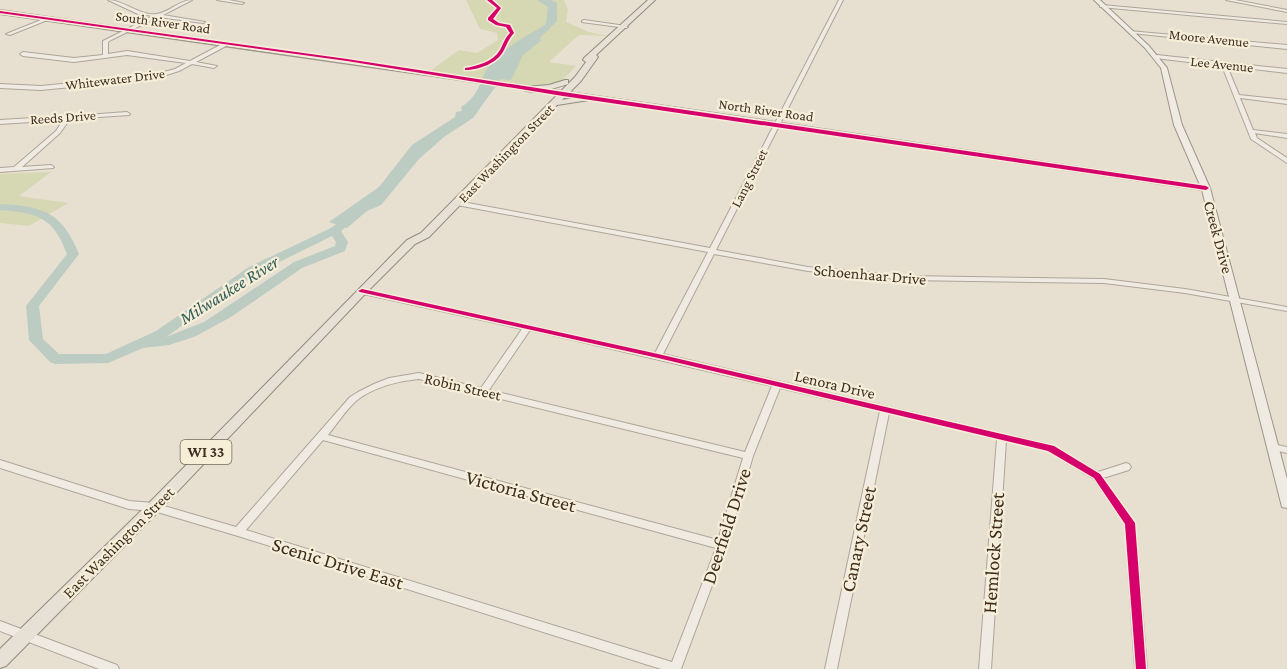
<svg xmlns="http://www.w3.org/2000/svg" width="1287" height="669" font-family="'Crimson Pro',serif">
  <rect width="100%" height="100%" fill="#e7e0d1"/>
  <path fill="#d6d7b3" d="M466 0H564L568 10 566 22 589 32 609 36 579 35 549 62 576 66C570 72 563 81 555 84 531 93 459 76 430 71L459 50 477 53 498 40 497 33 480 29Z
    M51 172 19 196 68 203 29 226 0 223V174Z"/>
  <path fill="#bcccc2" d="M537 0H551L557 3V21L539 39 542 40 523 55 511 80 501 79 473 118 444 137 419 159 381 205 367 211 347 228 329 222 379 187 412 145 455 117 456 112 462 111 461 107C481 95 479 79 490 65 502 48 529 35 546 24L548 7Z"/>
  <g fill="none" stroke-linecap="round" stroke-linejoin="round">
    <path fill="#bcccc2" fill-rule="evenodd" d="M0 204C43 206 62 212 79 254L39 306 43 339 59 354H106L156 331 249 267 331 228 354 212 360 215 341 231 348 242 345 251 302 268 231 317 194 337 169 345 143 348 108 363 55 364 50 362 29 340 26 306 67 254C53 217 38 213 0 210ZM332 236 336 242 335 246 294 262 204 322 166 337 257 273Z"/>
    <g stroke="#ada599" stroke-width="2">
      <path id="street" d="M108 0C124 0 141 17 157 14 170 12 179 0 192 0L163 15 205 22 203 23 158 17 111 40 108 42V54L127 51 190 61 222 44H226V46L196 62 217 66 214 68 192 64 179 71 154 79 41 90 0 88V84L41 86 153 75 175 69 186 63 127 55 74 62 23 56 20 54 23 52 74 58 103 55V41L153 16 138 14Z
        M217 0H229L244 3 242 4Z
        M839 0H843L716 250 808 267 908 276 1104 279 1185 289 1287 307V311L1185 293 1104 283 908 280 808 271 714 254 663 354 1051 445 1098 472 1126 463 1129 464 1131 467 1129 470 1103 478 1135 523 1147 669H1135L1125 524 1094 479 1048 451 1006 441 991 669H979L997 439 889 413 837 669H825L880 411 780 388 753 456 727 545 681 669H661L238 536 154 511 129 509 0 468V460L129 501 154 503 236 527 350 397 358 392 374 384 389 378 419 373 481 388 522 329 359 293 358 291 362 289 655 353 708 252 457 205 454 203 457 201 710 248ZM530 330 772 386 745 452 489 390ZM419 379 743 458 718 540 328 435C337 424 345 411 356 401 373 387 398 381 419 379ZM323 440 716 548 672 662 246 530Z
        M1226 0H1235L1287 10V12Z
        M1102 5 1287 22V24L1100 7V6Z
        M46 18 50 19 10 35 6 34Z
        M584 20 626 26 628 27 626 28 582 22V21Z
        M1129 31 1287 45V49L1131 33H1129Z
        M1157 55 1287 69V73L1227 66 1239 95 1287 100V104L1240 98 1253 130 1287 134V138L1255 133 1257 138 1287 158V163L1251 139 1222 66 1155 58 1154 57Z
        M127 112 130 114 129 115 70 119 60 133 22 167 51 165 54 167 53 168 0 172V168L14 167 56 131 63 120 0 124V120L66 116 69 114 72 116Z
        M1272 444 1287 447V453L1269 449 1267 447 1269 445Z
        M0 621 117 665 119 669H99L0 631Z"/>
    </g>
    <g stroke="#9c958a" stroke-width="2">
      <path id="secondary" d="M1094 0H1100L1149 46 1167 68 1182 125 1210 188 1287 479V508L1282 507 1281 503 1202 190C802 131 401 70 0 14V10C401 65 800 126 1200 185L1174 125 1161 68 1145 48Z"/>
    </g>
    <g stroke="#928b80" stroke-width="2">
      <path id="primary" d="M648 0H655L596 55 598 57 581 81 562 100 586 96H589V100L557 105 429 237 415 244 366 293 159 511 6 666 0 668V649L149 503 407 240 421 233 575 77 586 62 583 60 584 58Z
        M565 80H568V84C555 88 533 96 521 89L525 87 549 85Z"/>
    </g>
    <use href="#street" fill="#efebe3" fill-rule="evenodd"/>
    <use href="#secondary" fill="#efebe3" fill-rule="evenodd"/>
    <use href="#primary" fill="#e6e1d4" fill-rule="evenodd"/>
    <g stroke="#f7eed8" stroke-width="3">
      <path id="cycleway" d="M487 0H492L501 8 493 19 499 23 510 25 514 33C508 40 508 42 504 50 498 63 479 70 465 70V68C477 66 493 62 500 50 504 43 504 39 510 33L506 27 496 25 488 20V18L497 8Z
        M0 11 347 59 563 92 1206 186 1209 188 1206 190 563 96 347 61 0 13Z
        M362 289 658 354 1054 446 1100 474 1135 523 1146 669H1136L1125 524 1094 478 1048 451 658 358 360 292 358 291Z"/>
    </g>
    <use href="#cycleway" fill="#d6006c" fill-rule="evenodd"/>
  </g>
  <g text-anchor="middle" stroke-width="4.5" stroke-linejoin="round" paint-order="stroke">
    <g font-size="14" fill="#3d2e20" stroke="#f7eed8">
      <text transform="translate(163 22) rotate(8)" y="5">South River Road</text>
      <text transform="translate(1209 38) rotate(6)" y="5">Moore Avenue</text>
      <text transform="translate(1222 64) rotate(6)" y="5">Lee Avenue</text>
      <text transform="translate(115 79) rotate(-7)" y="5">Whitewater Drive</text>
      <text transform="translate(766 110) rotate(8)" y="5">North River Road</text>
      <text transform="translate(63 117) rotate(-4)" y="5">Reeds Drive</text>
      <text transform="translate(506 153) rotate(-46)" y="5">East Washington Street</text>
      <text transform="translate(749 178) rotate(-63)" y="5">Lang Street</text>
    </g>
    <rect fill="#f7eed8" stroke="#756857" stroke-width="1.5" x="180.5" y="440" width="51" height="24" rx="4.5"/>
    <g font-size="15" font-weight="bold" fill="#3d2e20">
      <text x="206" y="457">WI 33</text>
    </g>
    <g font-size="16" fill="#3d2e20" stroke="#f7eed8">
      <text transform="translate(1219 237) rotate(75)" y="6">Creek Drive</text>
      <text transform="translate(870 274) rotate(5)" y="6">Schoenhaar Drive</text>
      <text transform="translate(835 384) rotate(13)" y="6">Lenora Drive</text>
      <text transform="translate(463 386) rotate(13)" y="6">Robin Street</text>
      <text transform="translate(118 542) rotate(-45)" y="6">East Washington Street</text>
    </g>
    <g font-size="18" font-style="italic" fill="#2f5d5a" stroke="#f7eed8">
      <text transform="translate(229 290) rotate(-32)" y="6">Milwaukee River</text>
    </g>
    <g font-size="20" fill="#3d2e20" stroke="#f7eed8">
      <text transform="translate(521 491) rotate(15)" y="7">Victoria Street</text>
      <text transform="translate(726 526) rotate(-72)" y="7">Deerfield Drive</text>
      <text transform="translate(858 539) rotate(-78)" y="7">Canary Street</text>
      <text transform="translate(993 553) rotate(-86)" y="7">Hemlock Street</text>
      <text transform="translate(338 563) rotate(17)" y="7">Scenic Drive East</text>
    </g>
  </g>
</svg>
